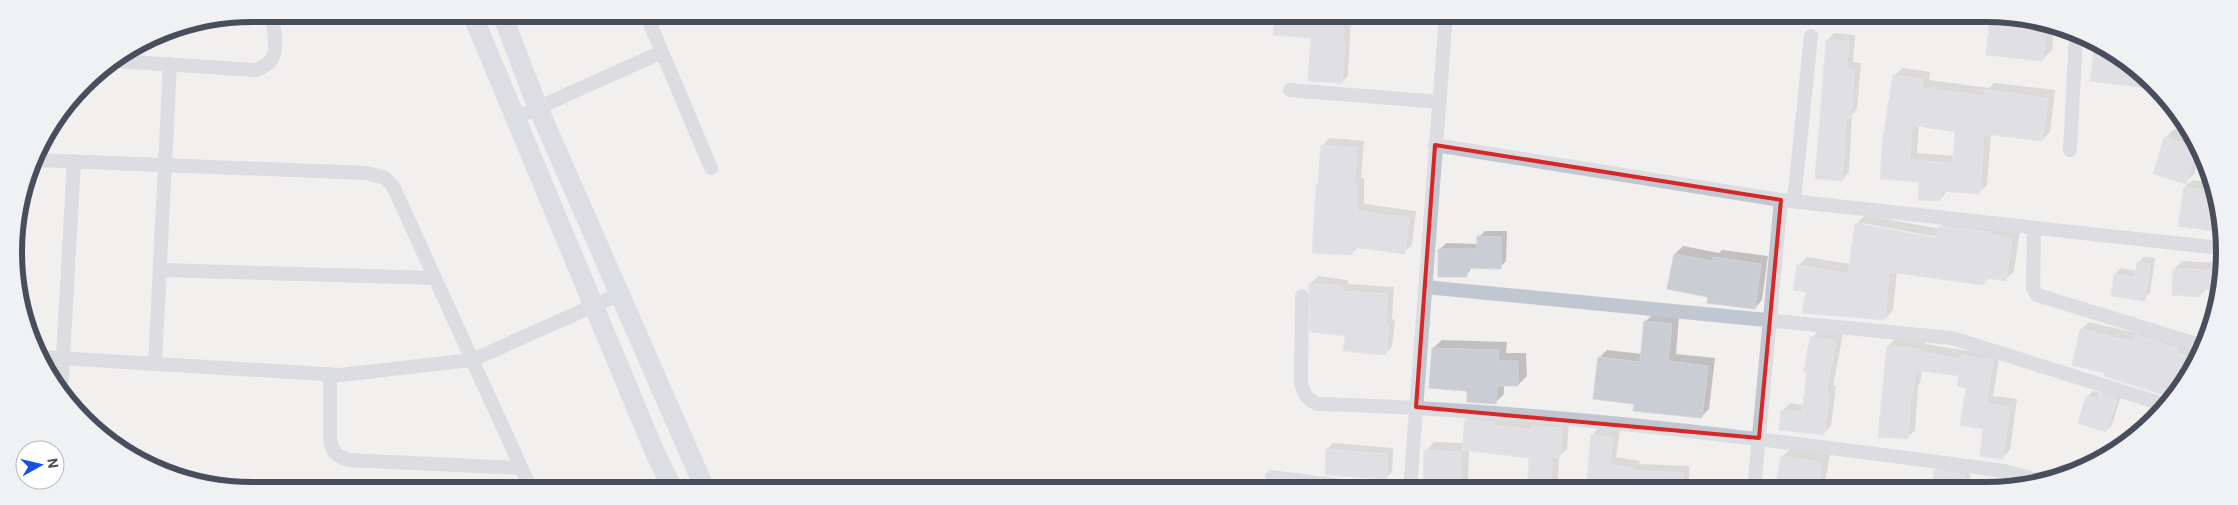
<svg xmlns="http://www.w3.org/2000/svg" width="2238" height="505" font-family="Roboto,sans-serif">
  <rect width="100%" height="100%" fill="#f2efef"/>
  <path fill="#0003" fill-rule="evenodd" d="M1276 15H1351L1348 75 1342 82 1312 37 1275 34Z
    M1994 16H2017L2054 28 2052 50 2043 59 1991 18Z
    M1834 33 1855 35 1853 62 1861 63 1857 109 1852 115 1849 172 1842 180 1827 41Z
    M2102 45 2105 46 2152 87 2092 80 2095 51Z
    M1902 68 1930 72 1929 80 1989 88 1994 83 2055 90 2050 132 2042 140 1991 134 1987 185 1979 193 1948 190 1940 200 1920 181 1882 178 1894 76ZM1919 125 1957 130 1955 156 1917 153Z
    M2165 99 2175 107 2178 114 2162 109Z
    M2174 129 2188 133 2200 157 2194 174 2186 182 2165 138Z
    M1330 138 1364 141 1361 178H1364V204L1416 211 1412 245 1404 252 1359 246 1352 253 1317 185 1320 182 1322 146Z
    M2192 180 2212 182 2216 191 2219 232 2179 225 2185 187Z
    M1865 215 1940 229 1949 218 2020 230 2014 271 2005 280 1990 277 1984 283 1897 272 1893 310 1885 319 1807 291 1798 266 1807 257 1851 264 1857 224ZM1862 223 1944 238 1943 241 1862 226Z
    M1485 231H1507L1506 261 1500 267H1472L1466 276 1440 249 1446 243 1479 244V237Z
    M1683 246 1719 253 1722 250 1768 256 1762 300 1755 308 1669 288 1675 254Z
    M2144 257 2155 258 2150 293 2144 299 2115 274 2121 268 2137 271 2138 263Z
    M2182 261 2221 263 2222 284 2220 290 2207 288 2200 295 2174 269Z
    M1318 276 1348 280V284L1394 287 1392 319 1395 320 1392 347 1385 354 1346 335 1311 283Z
    M1653 314 1679 317 1676 354 1715 358 1709 409 1701 417 1635 403 1599 358 1607 350 1642 354 1645 322Z
    M2089 322 2140 334 2146 328 2202 350 2199 358 2176 391 2168 389 2164 394 2107 372 2081 330Z
    M1819 330 1843 333 1833 386H1836L1831 426 1823 434 1782 411 1790 403 1804 405 1812 338Z
    M1895 339 1925 342V344L1968 351 1971 348 2000 353 1993 396 2017 399 2010 450 2002 458 1985 428 1960 375 1922 369 1920 383 1918 386 1915 430 1908 437 1888 346Z
    M1442 340 1507 342 1506 353H1526L1527 376 1518 385H1504V394L1495 403 1469 390 1433 348Z
    M2106 388 2122 393 2112 425 2106 431 2087 397 2093 391 2101 393Z
    M1474 413 1569 421 1567 449 1559 456 1558 480 1551 488 1530 456 1469 450 1468 480 1459 489 1424 487 1426 451 1434 442 1464 443 1466 420Z
    M1599 428 1620 431 1616 457 1640 461 1639 464 1689 466V489H1587L1592 435Z
    M1333 443 1393 448 1392 472 1386 478 1328 449Z
    M2114 446 2118 447 2106 456V454Z
    M1791 448 1830 454 1824 489H1777L1782 457Z
    M1942 464 1971 468 1969 483 2000 489H1933L1935 471Z
    M1263 487 1287 489H1261Z"/>
  <path fill="#cbcdd5" stroke="#d3d4db" fill-rule="evenodd" d="M1275 15H1345L1342 45H1345L1342 83 1308 81 1311 38 1273 35Z
    M1990 18 2036 22 2047 26 2043 61 1986 55Z
    M1826 40 1849 41 1847 69 1854 70 1851 118H1846L1842 181 1815 179Z
    M2094 51 2113 53 2154 89 2090 81Z
    M1893 75 1923 79 1922 88 1984 96 1985 90 2048 98 2042 141 1984 134 1980 194 1941 191 1940 201 1918 200 1919 182 1880 179 1883 137ZM1912 125 1955 132 1953 163 1910 160Z
    M2164 137 2194 147 2196 150 2186 184 2153 174Z
    M1321 145 1357 148 1354 185H1357V211L1409 218 1405 254 1352 247V255L1312 253 1316 184H1318Z
    M2184 187 2216 191 2219 232 2178 226Z
    M1855 223 1937 238 1939 226 1991 232 1990 235 2012 239 2006 281 1985 278 1984 285 1889 272 1885 320 1802 313 1806 292 1793 290 1797 265 1848 274Z
    M1477 236 1501 237V269L1467 268V277H1438V249H1477Z
    M1674 254 1713 261V257L1761 264 1755 309 1707 303 1708 297 1667 289Z
    M2137 262 2150 264 2145 301 2111 296 2114 274 2135 277Z
    M2173 268 2221 271 2220 291 2201 288 2200 297 2172 295Z
    M1309 283 1342 286 1341 291 1387 294 1386 326H1388L1386 355 1343 351 1345 336 1310 332Z
    M1644 321 1672 324 1668 361 1708 366 1702 418 1633 411 1634 404 1593 399 1598 357 1640 362Z
    M2080 329 2134 342 2136 335 2178 348 2177 353 2199 359 2175 392 2166 390 2164 395 2104 376 2105 373 2072 365Z
    M1810 337 1836 341 1826 394H1829L1824 435 1779 430 1781 410 1802 412 1807 372H1804Z
    M1887 346 1918 349V351L1962 359V355L1994 360 1986 403 2010 407 2003 459 1980 456 1983 429 1960 425 1966 388 1957 386 1959 376 1916 370 1913 392H1911L1908 439 1878 437Z
    M1432 348 1499 350 1498 361H1518V386H1497L1496 404 1467 402V391L1429 388Z
    M2099 393 2117 399 2106 432 2078 423 2086 396 2097 399Z
    M1465 420 1494 422V425L1532 430V426L1562 428 1560 458 1552 457 1551 489 1527 488 1529 458 1462 450Z
    M1591 434 1613 438 1609 464 1633 468V470L1683 473V489H1586Z
    M1326 449 1387 454V479L1325 475Z
    M1424 450 1461 452 1460 489H1423Z
    M1781 456 1822 463 1817 489H1775Z
    M1934 470 1965 475 1963 489H1932Z"/>
  <g fill="none" stroke-linecap="round" stroke-linejoin="round">
    <path stroke="#c0c7d1" stroke-width="14" d="M646 14 711 168
      M115 61 255 70C284 62 274 38 272 14
      M1290 90 1439 102
      M515 118 662 52
      M1435 145 1781 200
      M2070 150 2076 36
      M35 160 367 173 385 178 393 186 531 489
      M1794 201 1811 36
      M2034 228 2033 288 2037 295 2203 346
      M160 270 435 278
      M1425 287 1952 338 2166 405
      M1302 296 1301 383C1304 394 1307 400 1318 404 1548 410 1776 440 2004 471L2042 481
      M43 357 340 375 472 360 620 294
      M155 364 170 64
      M330 374V441C333 453 337 456 348 460L521 468
      M61 393 74 161
      M1272 477 1364 489
      M1410 489 1446 15
      M1754 489 1781 200 2220 248"/>
    <path stroke="#c2c9d8" stroke-width="20" d="M472 14 656 455 673 489
      M502 14 536 103 705 489"/>
  </g>
  <path d="M0 0H2238V505H0ZM1435 145 1781 200 1759 438 1416 407Z" fill="#f2efef" fill-opacity=".55" fill-rule="evenodd"/>
  <path fill="none" stroke="#d62828" stroke-width="4" stroke-linejoin="round" d="M1435 145 1781 200 1759 438 1416 407Z"/>
  <path d="M0 0H2238V505H0ZM252 22H1986A230 230 0 0 1 2216 252V252A230 230 0 0 1 1986 482H252A230 230 0 0 1 22 252V252A230 230 0 0 1 252 22Z" fill="#f0f1f2" fill-rule="evenodd"/>
  <path fill="none" stroke="#474f5d" stroke-width="6" d="M252 22H1986A230 230 0 0 1 2216 252V252A230 230 0 0 1 1986 482H252A230 230 0 0 1 22 252V252A230 230 0 0 1 252 22Z"/>
  <g transform="translate(40 465) rotate(82)"><circle r="24" fill="#ffffff" stroke="#b5b9be"/>
  <path d="M0-4L9 19L0 12L-9 19Z" fill="#1850e3"/>
  <text y="-8" font-size="14" font-weight="bold" text-anchor="middle" fill="#474f5d">N</text>
  </g>
</svg>
